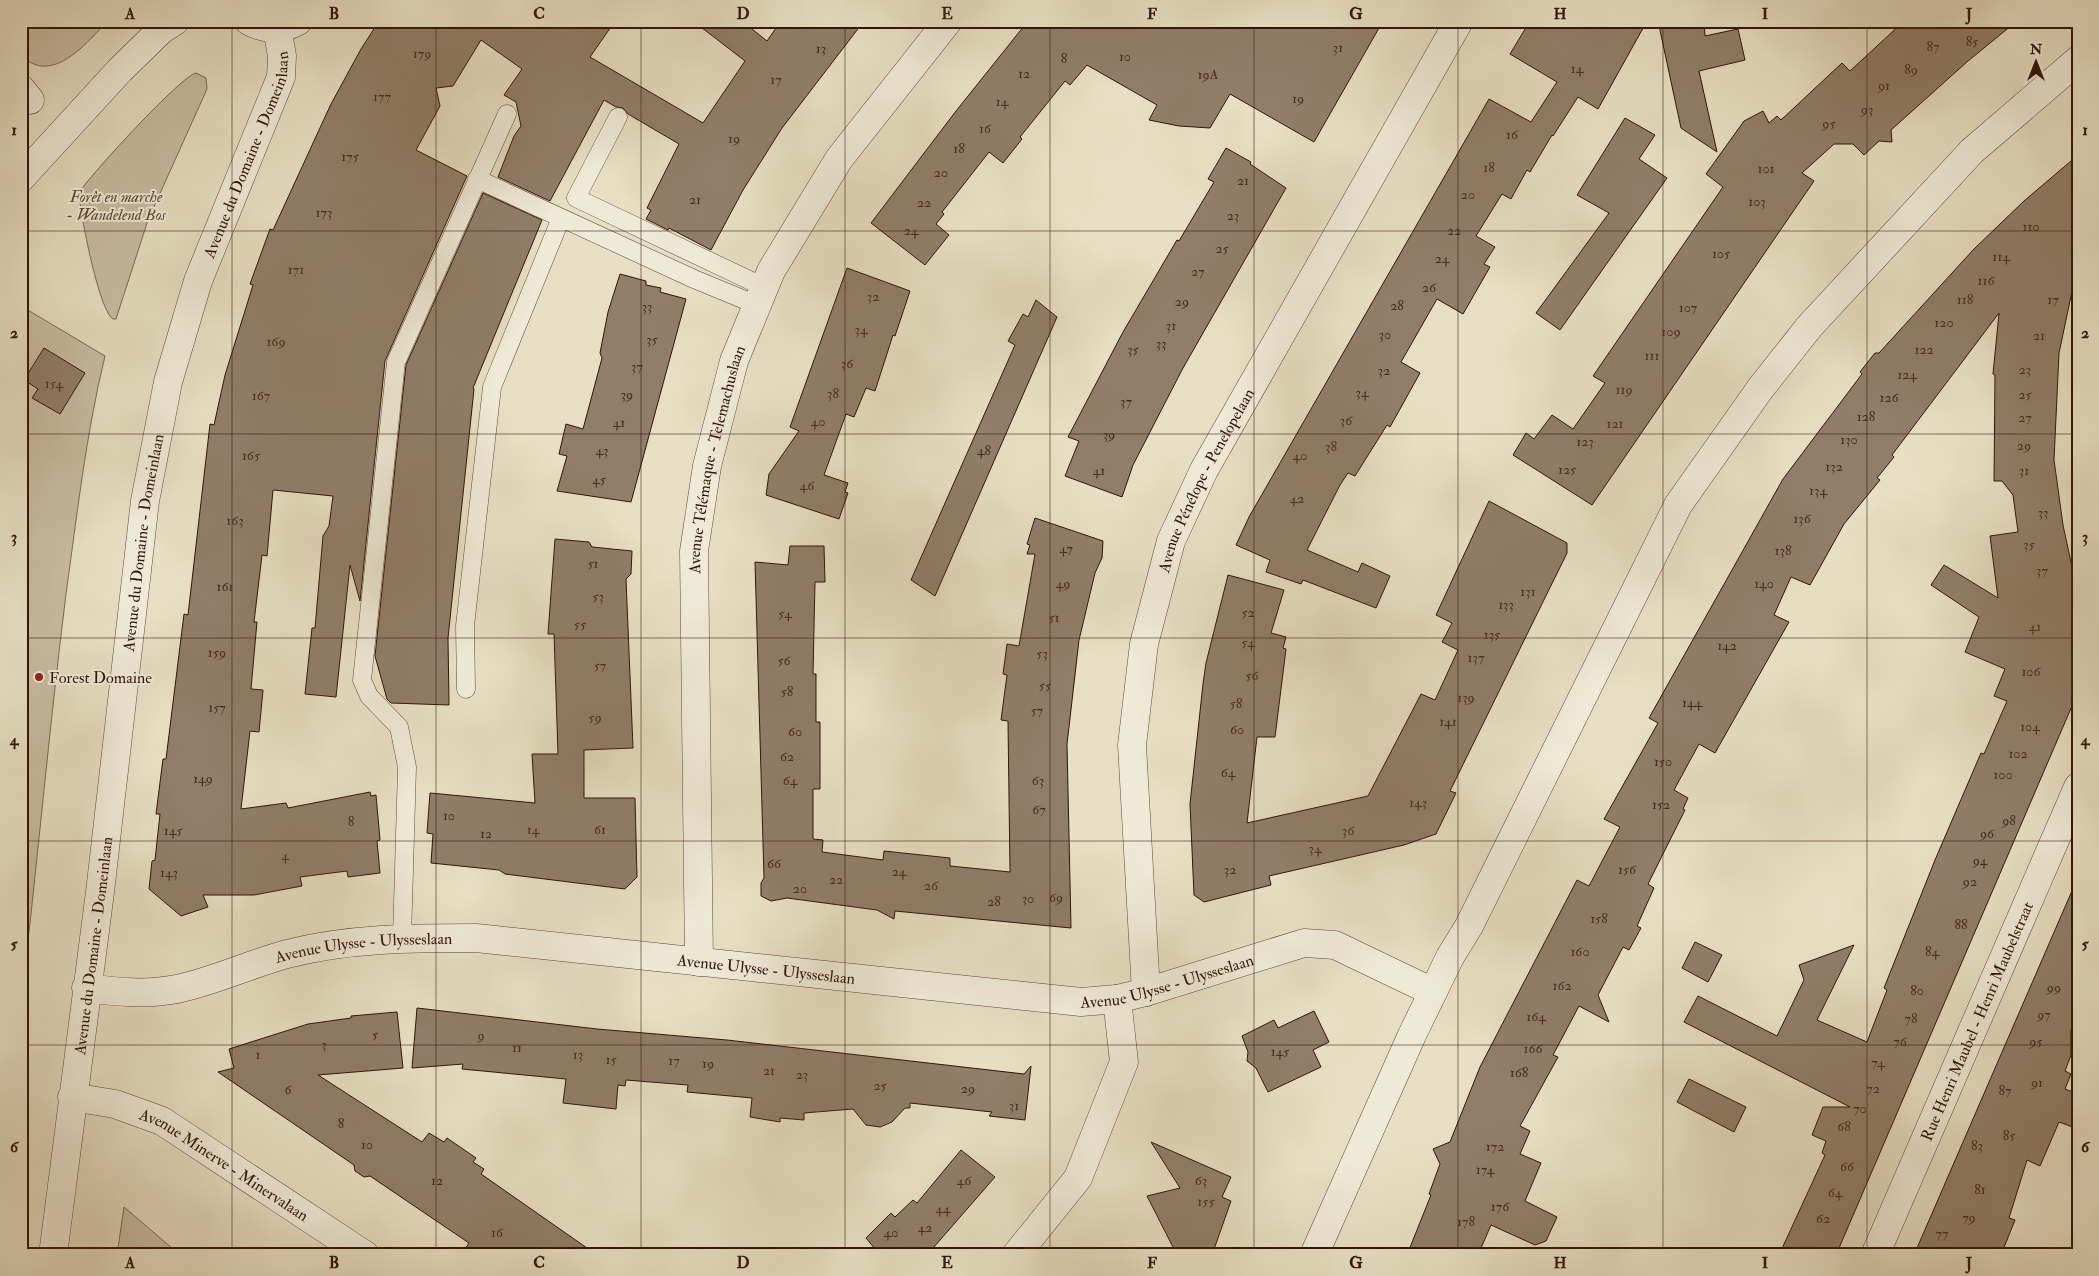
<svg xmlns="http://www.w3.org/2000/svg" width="2099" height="1276" font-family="'IM FELL Double Pica',serif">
  <rect width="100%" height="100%" fill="#e7dfc3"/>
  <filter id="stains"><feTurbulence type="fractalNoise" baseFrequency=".004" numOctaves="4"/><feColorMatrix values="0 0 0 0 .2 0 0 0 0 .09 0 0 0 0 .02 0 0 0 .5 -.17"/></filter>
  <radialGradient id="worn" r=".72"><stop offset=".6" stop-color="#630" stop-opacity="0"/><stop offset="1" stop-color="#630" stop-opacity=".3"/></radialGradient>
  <path fill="#c8bca3" stroke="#7c6856" d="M21 21H108C87 42 52 87 21 55Z
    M196 73 206 78 207 89 148 220 116 319H113C99 311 80 213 79 193 89 176 182 75 196 73Z
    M21 306 105 356C86 434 77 515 66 594 49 730 37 867 21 1003Z
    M124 1207 180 1255H117Z"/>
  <path fill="#907e6a" stroke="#311409" d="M379 21H615L590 57 703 123 745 61 693 21H742L767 41 781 21H864L782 128 743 190 711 250 669 228 668 230 646 219 651 210 647 208 679 144 628 114 623 108 616 107 604 100 550 201 498 177 514 136 521 126 516 102 504 95 522 69 481 40 453 86 436 88 440 106 416 150 467 176 385 361 360 601 350 565 336 697 305 694 312 628H315L323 536 329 526 333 496 273 490 267 556 262 555 254 622H257L251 689 263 690 259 732 250 731 241 809 286 803 288 808 370 792 371 796 376 795 380 840 377 841 380 873 348 877 347 871 300 877 302 886 254 895H203L208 907 181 916 149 889 152 861 155 860 160 814H156L163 759H166L184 614 188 615 210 424 214 425 225 375 253 285 250 284 270 229 273 230 331 104 361 49Z
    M1028 21H1383L1314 142 1230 94 1210 128 1179 126 1149 120 1157 105 1087 65 1070 85 1065 81 1020 137 1022 139 1003 163 989 152 942 212 944 214 936 224 949 235 925 265 871 223 956 111Z
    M1530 21H1647L1598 109 1578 97 1553 136 1552 135 1530 172 1527 170 1511 199 1502 194 1476 236 1495 247 1484 264 1490 267 1463 314 1437 299 1401 362 1420 373 1390 427 1387 425 1355 476 1348 473 1340 485 1307 550 1358 572 1362 563 1390 576 1376 608 1303 580 1301 584 1266 572 1270 560 1236 545 1249 517 1489 99 1531 122 1557 82 1510 54Z
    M1658 21H1704L1705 36 1738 29 1745 60 1699 71 1717 152 1681 128Z
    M1904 21H2017L1968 61 1891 130 1892 142 1879 141 1864 155 1853 144H1834L1802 173 1814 181 1592 505 1513 455 1526 433 1534 439 1552 415 1573 429 1605 383 1593 376 1723 187 1706 174 1744 121 1763 111 1769 123 1777 116 1781 120 1842 63 1850 71Z
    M1625 118 1655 135 1639 159 1667 178 1560 330 1536 313 1609 213 1577 195Z
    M1226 148 1251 162 1250 164 1286 188 1183 368 1133 465 1122 497 1065 476 1079 441 1068 437 1123 332 1177 240 1179 241 1214 182 1208 179Z
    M2078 155V263L2059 353 2054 460 2063 525 2078 595V692L1836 1255H1779L1825 1155 1822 1153 1826 1141 1812 1135 1823 1107H1850L1684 1022 1698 996 1777 1036 1804 980 1799 965 1854 945 1817 1020 1867 1042 1887 990 1884 988 1935 860 1981 753 1984 754 2007 701 1994 696 2005 669 1965 652 1979 617 1931 585 1944 565 1998 598 1990 536 2018 532 2013 495 2002 481H1994L1995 375 1993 374 1999 313 1892 455 1894 457 1877 478 1880 480 1844 524 1810 585 1791 577 1774 615 1789 622 1715 753 1699 744 1674 790 1688 798 1683 809 1685 810 1648 884 1654 888 1637 926 1641 928 1629 950 1623 947 1598 995 1609 1022 1579 1006 1553 1055 1558 1057 1520 1126 1530 1131 1520 1154 1541 1163 1525 1201 1557 1217 1546 1241 1535 1245 1491 1225 1478 1255H1407L1431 1195 1429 1194 1440 1164 1433 1149 1450 1142 1480 1067 1577 880 1589 886 1620 827 1604 819 1658 723 1649 718 1783 479 1862 374 1860 372 1875 353H1879L1974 249 2024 201Z
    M483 193 542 220 473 388 474 389 448 638 449 705 391 703 387 699 375 656 406 365Z
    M847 268 910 291 895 336 893 335 875 391 866 388 854 417 846 414 824 475 848 483 845 492 848 493 839 519 766 495 769 474 799 431 790 427Z
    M620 274 646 281V285L661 288 660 292 686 299 631 502 557 491 567 456 559 454 566 424 583 429 602 358 600 353 608 312Z
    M1036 300 1057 317 935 596 911 580 1015 345 1008 341 1023 314 1028 317Z
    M44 348 85 373 60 414 32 398 38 389 24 380Z
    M1489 501 1567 543V553L1450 791 1456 793 1436 834 1404 845 1269 876 1271 885 1204 902 1194 895 1190 804 1203 684 1206 663 1228 575 1284 590 1271 633 1286 637 1283 648 1286 649 1275 737H1257L1247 823 1368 796 1421 694 1435 700 1458 650 1442 642 1452 623 1436 615Z
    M1035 518 1103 541 1102 558 1095 573 1079 640 1067 744 1071 928 895 911 894 919 877 910 787 898 771 901 761 896V883L764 878 755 562 788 565 790 546H824L825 582H815L813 674H816V722H820V789H813V839L823 840 822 852 883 860 884 851 950 858V866L1010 872 1008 721 1001 720 1007 675 1003 674 1007 644 1019 646 1035 554H1027L1030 545 1027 544Z
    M555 539 589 542 592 547 632 551 631 574 626 579 633 748 584 750V798H635L637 877 625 889 505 874 499 870 431 863 433 834 427 833 430 793 535 803 532 754H558L554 634H548Z
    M2078 877V1016L2071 1030V1055L2065 1071 2071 1074 2065 1089 2078 1094V1129L2059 1122 2040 1166 2027 1160 2009 1218 2015 1220 2001 1255H1914Z
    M1695 942 1722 955 1708 982 1682 968Z
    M417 1008 597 1029 727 1040 1024 1074 1031 1066 1025 1120 989 1116 992 1112 910 1103V1108H905L892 1122 880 1127 866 1125 853 1109 804 1113V1120L780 1118V1122L750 1117 752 1098 687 1092 688 1085 626 1080 625 1086 618 1085 616 1109 563 1103 566 1079 462 1069 463 1064 412 1068Z
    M1314 1011 1329 1042 1313 1050 1321 1067 1268 1092 1256 1068 1247 1061 1248 1052 1242 1036 1274 1020 1278 1028Z
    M397 1012 403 1068 318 1075 422 1142 429 1133 444 1142 447 1138 476 1158 473 1162 484 1169 481 1174 597 1255H461L469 1243 370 1176 364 1177 355 1171 354 1165 218 1072 234 1068 229 1049 308 1024 351 1018V1016Z
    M1689 1079 1746 1107 1734 1132 1677 1102Z
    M1151 1142 1231 1177 1222 1197 1231 1201 1212 1255H1177L1147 1196 1180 1188Z
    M961 1150 995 1177 927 1255H880L866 1238 891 1213 895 1217 913 1200 917 1203Z"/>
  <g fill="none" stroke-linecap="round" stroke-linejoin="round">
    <g stroke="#5e4738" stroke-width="19">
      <path id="service" d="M618 117 576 198 764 287
        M477 179 694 279 757 305
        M466 689 465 626 492 387 561 218
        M402 938 407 767 399 727 369 696 362 680 396 362 507 114"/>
    </g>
    <g stroke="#5e4738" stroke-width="29">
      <g id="minor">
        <path d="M21 89 30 100"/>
        <path id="s1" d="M699 962 694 551 707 466 734 361 771 271 839 159 948 21"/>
        <path id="s2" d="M86 988C116 992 147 995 177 989 215 981 250 964 287 954 349 938 413 938 476 938L1081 1002 1117 999 1146 992 1304 943 1335 945 1433 992"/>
        <path id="s3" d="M1146 992 1132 745 1144 644 1171 541 1204 470 1459 21"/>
        <path id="s4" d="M72 1097 115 1104 162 1121 365 1255"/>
        <path id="s5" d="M53 1255 100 892 145 501 168 382 198 281 281 77 282 56 277 28"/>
        <path d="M1016 1255 1078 1178 1124 1062 1117 999"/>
        <path d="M1314 1255 1412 1035 1450 957 1469 926 1678 505 1760 389 1809 327 1972 151 2078 60"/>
        <path id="s6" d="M1875 1255 2078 787"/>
      </g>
    </g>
    <g stroke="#5e4738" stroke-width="29">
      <path id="tertiary" d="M249 21C264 30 282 30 298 21
        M21 178 120 70 161 30 175 21"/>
    </g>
    <use href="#service" stroke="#efead8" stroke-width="18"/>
    <use href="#minor" stroke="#efead8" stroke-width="28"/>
    <use href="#tertiary" stroke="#efead8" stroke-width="28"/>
  </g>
  <path fill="none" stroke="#311409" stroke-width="1" stroke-opacity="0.55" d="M232 21V1255M436 21V1255M641 21V1255M845 21V1255M1050 21V1255M1254 21V1255M1458 21V1255M1663 21V1255M1867 21V1255M21 231H2078M21 434H2078M21 638H2078M21 841H2078M21 1045H2078"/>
  <circle fill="#8f2418" stroke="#efead8" stroke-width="2" cx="39" cy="677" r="5"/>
  <g text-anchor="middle" stroke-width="4" stroke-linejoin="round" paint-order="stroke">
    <g font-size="14" fill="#492e21">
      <text x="1972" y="46">85</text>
      <text x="1933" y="51">87</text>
      <text x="1338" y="52">31</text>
      <text x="821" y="53">13</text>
      <text x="422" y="58">179</text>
      <text x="1125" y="61">10</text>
      <text x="1064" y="63">8</text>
      <text x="1577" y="73">14</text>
      <text x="1911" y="74">89</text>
      <text x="1024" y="78">12</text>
      <text x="1208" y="79">19A</text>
      <text x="776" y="84">17</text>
      <text x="1884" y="90">91</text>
      <text x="382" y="101">177</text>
      <text x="1298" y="103">19</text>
      <text x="1002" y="106">14</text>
      <text x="1867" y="114">93</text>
      <text x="1829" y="128">95</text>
      <text x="985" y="133">16</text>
      <text x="1512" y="139">16</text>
      <text x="734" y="143">19</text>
      <text x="959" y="153">18</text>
      <text x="350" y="161">175</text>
      <text x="1489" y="172">18</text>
      <text x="1766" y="173">101</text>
      <text x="941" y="177">20</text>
      <text x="1243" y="185">21</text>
      <text x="1468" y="199">20</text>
      <text x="695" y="204">21</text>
      <text x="1757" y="206">103</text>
      <text x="924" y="207">22</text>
      <text x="324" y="217">173</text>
      <text x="1233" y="220">23</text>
      <text x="2031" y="231">110</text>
      <text x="911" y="235">24</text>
      <text x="1454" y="235">22</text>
      <text x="1222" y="253">25</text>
      <text x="1721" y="258">105</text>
      <text x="2001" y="261">114</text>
      <text x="1442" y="263">24</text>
      <text x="296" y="274">171</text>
      <text x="1198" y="276">27</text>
      <text x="1986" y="285">116</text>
      <text x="1429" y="292">26</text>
      <text x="873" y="301">32</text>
      <text x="1965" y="304">118</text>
      <text x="2053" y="304">17</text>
      <text x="1182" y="306">29</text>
      <text x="1397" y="310">28</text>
      <text x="647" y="311">33</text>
      <text x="1688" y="312">107</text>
      <text x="1944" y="327">120</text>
      <text x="1171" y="330">31</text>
      <text x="861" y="334">34</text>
      <text x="1671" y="336">109</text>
      <text x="1385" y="339">30</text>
      <text x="2039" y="340">21</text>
      <text x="652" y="344">35</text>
      <text x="276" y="346">169</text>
      <text x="1161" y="348">33</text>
      <text x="1133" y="354">35</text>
      <text x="1924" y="354">122</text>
      <text x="1652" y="360">111</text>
      <text x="847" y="368">36</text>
      <text x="637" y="371">37</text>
      <text x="2025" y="374">23</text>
      <text x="1384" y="375">32</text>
      <text x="1907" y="379">124</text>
      <text x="54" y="388">154</text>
      <text x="1624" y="394">119</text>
      <text x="1362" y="397">34</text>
      <text x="833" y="398">38</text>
      <text x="627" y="399">39</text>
      <text x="2025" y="399">25</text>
      <text x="261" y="400">167</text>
      <text x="1889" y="402">126</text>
      <text x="1126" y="406">37</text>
      <text x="1866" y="421">128</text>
      <text x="2025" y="422">27</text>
      <text x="1346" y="425">36</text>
      <text x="818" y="426">40</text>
      <text x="619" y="427">41</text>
      <text x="1615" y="428">121</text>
      <text x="1109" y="439">39</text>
      <text x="1849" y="444">130</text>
      <text x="1585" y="446">123</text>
      <text x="2024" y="450">29</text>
      <text x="1331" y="451">38</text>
      <text x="602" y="455">43</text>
      <text x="984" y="455">48</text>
      <text x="251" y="460">165</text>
      <text x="1300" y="460">40</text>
      <text x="1834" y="471">132</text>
      <text x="1567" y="474">125</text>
      <text x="1099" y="475">41</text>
      <text x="2024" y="475">31</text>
      <text x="599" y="484">45</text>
      <text x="807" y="490">46</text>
      <text x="1818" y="495">134</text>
      <text x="1297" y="503">42</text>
      <text x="2043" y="517">33</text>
      <text x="1802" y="523">136</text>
      <text x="235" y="525">163</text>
      <text x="2029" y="549">35</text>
      <text x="1066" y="553">47</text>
      <text x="1783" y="555">138</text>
      <text x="593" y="568">51</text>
      <text x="2042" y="575">37</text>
      <text x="1063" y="588">49</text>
      <text x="1764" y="588">140</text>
      <text x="225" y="591">161</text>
      <text x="1528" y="596">131</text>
      <text x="598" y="601">53</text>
      <text x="1506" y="609">133</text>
      <text x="1248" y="617">52</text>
      <text x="785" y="618">54</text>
      <text x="1054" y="622">51</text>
      <text x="580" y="629">55</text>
      <text x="2035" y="631">41</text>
      <text x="1492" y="639">135</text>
      <text x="1248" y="647">54</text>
      <text x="1727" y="650">142</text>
      <text x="217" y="657">159</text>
      <text x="1042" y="658">53</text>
      <text x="1476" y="662">137</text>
      <text x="784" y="665">56</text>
      <text x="600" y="670">57</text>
      <text x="2031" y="676">106</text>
      <text x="1252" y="680">56</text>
      <text x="1045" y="690">55</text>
      <text x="787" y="696">58</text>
      <text x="1466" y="702">139</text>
      <text x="1692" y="707">144</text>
      <text x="1236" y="708">58</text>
      <text x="217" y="712">157</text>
      <text x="1037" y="715">57</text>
      <text x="595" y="722">59</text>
      <text x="1448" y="726">141</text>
      <text x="2030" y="731">104</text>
      <text x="1237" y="734">60</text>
      <text x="795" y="736">60</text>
      <text x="2018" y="758">102</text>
      <text x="787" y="761">62</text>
      <text x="1663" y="766">150</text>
      <text x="1228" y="777">64</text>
      <text x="2003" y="779">100</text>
      <text x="203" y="783">149</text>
      <text x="790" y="785">64</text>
      <text x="1038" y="785">63</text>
      <text x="1418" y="807">143</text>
      <text x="1661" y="809">152</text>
      <text x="1039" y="814">67</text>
      <text x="449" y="820">10</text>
      <text x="2009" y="825">98</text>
      <text x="351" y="826">8</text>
      <text x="533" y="834">14</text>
      <text x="600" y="834">61</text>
      <text x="173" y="835">145</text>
      <text x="1348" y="835">36</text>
      <text x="486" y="838">12</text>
      <text x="1987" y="838">96</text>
      <text x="1315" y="853">34</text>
      <text x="285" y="860">4</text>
      <text x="1980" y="865">94</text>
      <text x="774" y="868">66</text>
      <text x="1230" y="874">32</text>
      <text x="1627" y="874">156</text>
      <text x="899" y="876">24</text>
      <text x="169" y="877">143</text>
      <text x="836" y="884">22</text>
      <text x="1970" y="886">92</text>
      <text x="931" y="890">26</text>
      <text x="800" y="893">20</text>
      <text x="1056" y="902">69</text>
      <text x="1028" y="903">30</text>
      <text x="994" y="906">28</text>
      <text x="1599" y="923">158</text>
      <text x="1961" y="929">88</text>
      <text x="1580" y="956">160</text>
      <text x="1932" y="956">84</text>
      <text x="1562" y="990">162</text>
      <text x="2054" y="992">99</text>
      <text x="1917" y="995">80</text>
      <text x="2044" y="1019">97</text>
      <text x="1536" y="1021">164</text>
      <text x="1911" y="1023">78</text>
      <text x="375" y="1039">5</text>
      <text x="481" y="1040">9</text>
      <text x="1900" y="1046">76</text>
      <text x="2036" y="1046">95</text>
      <text x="324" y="1049">3</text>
      <text x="517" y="1052">11</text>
      <text x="1533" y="1053">166</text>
      <text x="1280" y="1056">145</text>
      <text x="258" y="1059">1</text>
      <text x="578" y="1059">13</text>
      <text x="611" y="1064">15</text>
      <text x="674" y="1065">17</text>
      <text x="1878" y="1067">74</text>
      <text x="708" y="1068">19</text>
      <text x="769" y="1075">21</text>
      <text x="1519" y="1077">168</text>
      <text x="802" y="1079">23</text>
      <text x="2037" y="1087">91</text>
      <text x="880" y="1090">25</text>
      <text x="968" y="1093">29</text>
      <text x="1873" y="1093">72</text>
      <text x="288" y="1094">6</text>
      <text x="2005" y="1095">87</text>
      <text x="1014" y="1110">31</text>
      <text x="1860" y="1113">70</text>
      <text x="341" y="1128">8</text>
      <text x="1844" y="1131">68</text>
      <text x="2009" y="1140">85</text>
      <text x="367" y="1149">10</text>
      <text x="1977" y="1150">83</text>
      <text x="1495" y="1151">172</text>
      <text x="1847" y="1171">66</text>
      <text x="1485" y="1174">174</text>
      <text x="437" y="1185">12</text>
      <text x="964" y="1185">46</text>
      <text x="1201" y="1185">63</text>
      <text x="1980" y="1194">81</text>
      <text x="1835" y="1197">64</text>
      <text x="1206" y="1206">155</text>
      <text x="1500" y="1211">176</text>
      <text x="943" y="1213">44</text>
      <text x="1969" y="1222">79</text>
      <text x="1823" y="1223">62</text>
      <text x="1466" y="1226">178</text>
      <text x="925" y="1232">42</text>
      <text x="497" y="1237">16</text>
      <text x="891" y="1237">40</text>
      <text x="1942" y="1238">77</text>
    </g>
    <g font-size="16" fill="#311409" stroke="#efead8">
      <text dy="6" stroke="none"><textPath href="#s5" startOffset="1122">Avenue du Domaine - Domeinlaan</textPath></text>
      <text dy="6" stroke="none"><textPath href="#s1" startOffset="505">Avenue Télémaque - Telemachuslaan</textPath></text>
      <text dy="6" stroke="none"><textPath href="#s3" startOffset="525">Avenue Pénélope - Penelopelaan</textPath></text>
      <text dy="6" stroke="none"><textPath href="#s5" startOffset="718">Avenue du Domaine - Domeinlaan</textPath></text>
      <text dy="6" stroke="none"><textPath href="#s5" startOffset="312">Avenue du Domaine - Domeinlaan</textPath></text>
      <text dy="6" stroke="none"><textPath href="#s2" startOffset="284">Avenue Ulysse - Ulysseslaan</textPath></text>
      <text dy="6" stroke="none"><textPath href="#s2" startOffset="689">Avenue Ulysse - Ulysseslaan</textPath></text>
      <text dy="6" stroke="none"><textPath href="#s2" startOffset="1094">Avenue Ulysse - Ulysseslaan</textPath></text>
      <text dy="6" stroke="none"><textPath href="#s6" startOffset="255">Rue Henri Maubel - Henri Maubelstraat</textPath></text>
      <text dy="6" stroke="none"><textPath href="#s4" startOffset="169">Avenue Minerve - Minervalaan</textPath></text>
    </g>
    <g font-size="16" font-style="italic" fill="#5e4637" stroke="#efead8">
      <text x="116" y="202">Forêt en marche<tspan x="116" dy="18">- Wandelend Bos</tspan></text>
    </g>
    <g font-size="16" fill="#311409" stroke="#efead8" text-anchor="start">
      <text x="49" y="683">Forest Domaine</text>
    </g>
  </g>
  <rect width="2099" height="1276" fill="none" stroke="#e7dfc3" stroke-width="55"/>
  <g transform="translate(2036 62)" stroke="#efead8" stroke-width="4" paint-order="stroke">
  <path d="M0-4L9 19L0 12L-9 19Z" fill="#311409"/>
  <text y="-8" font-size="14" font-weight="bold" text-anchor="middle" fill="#311409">N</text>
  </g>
  <rect x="28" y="28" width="2044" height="1220" fill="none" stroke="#311409" stroke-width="2"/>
  <g font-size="16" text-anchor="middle" font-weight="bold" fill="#311409">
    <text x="130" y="19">A</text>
    <text x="334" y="19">B</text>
    <text x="539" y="19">C</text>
    <text x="743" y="19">D</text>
    <text x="947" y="19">E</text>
    <text x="1152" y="19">F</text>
    <text x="1356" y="19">G</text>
    <text x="1560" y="19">H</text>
    <text x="1765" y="19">I</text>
    <text x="1969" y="19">J</text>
    <text x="14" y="135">1</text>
    <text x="2085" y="135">1</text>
    <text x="14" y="338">2</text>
    <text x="2085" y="338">2</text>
    <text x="14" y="542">3</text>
    <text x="2085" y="542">3</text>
    <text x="14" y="745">4</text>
    <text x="2085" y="745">4</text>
    <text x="14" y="949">5</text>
    <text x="2085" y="949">5</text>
    <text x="14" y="1152">6</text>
    <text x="2085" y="1152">6</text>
    <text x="130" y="1268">A</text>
    <text x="334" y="1268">B</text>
    <text x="539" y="1268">C</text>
    <text x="743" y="1268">D</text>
    <text x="947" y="1268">E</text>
    <text x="1152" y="1268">F</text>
    <text x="1356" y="1268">G</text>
    <text x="1560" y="1268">H</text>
    <text x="1765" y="1268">I</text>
    <text x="1969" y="1268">J</text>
  </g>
  <rect width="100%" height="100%" filter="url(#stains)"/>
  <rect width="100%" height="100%" fill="url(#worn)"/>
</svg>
